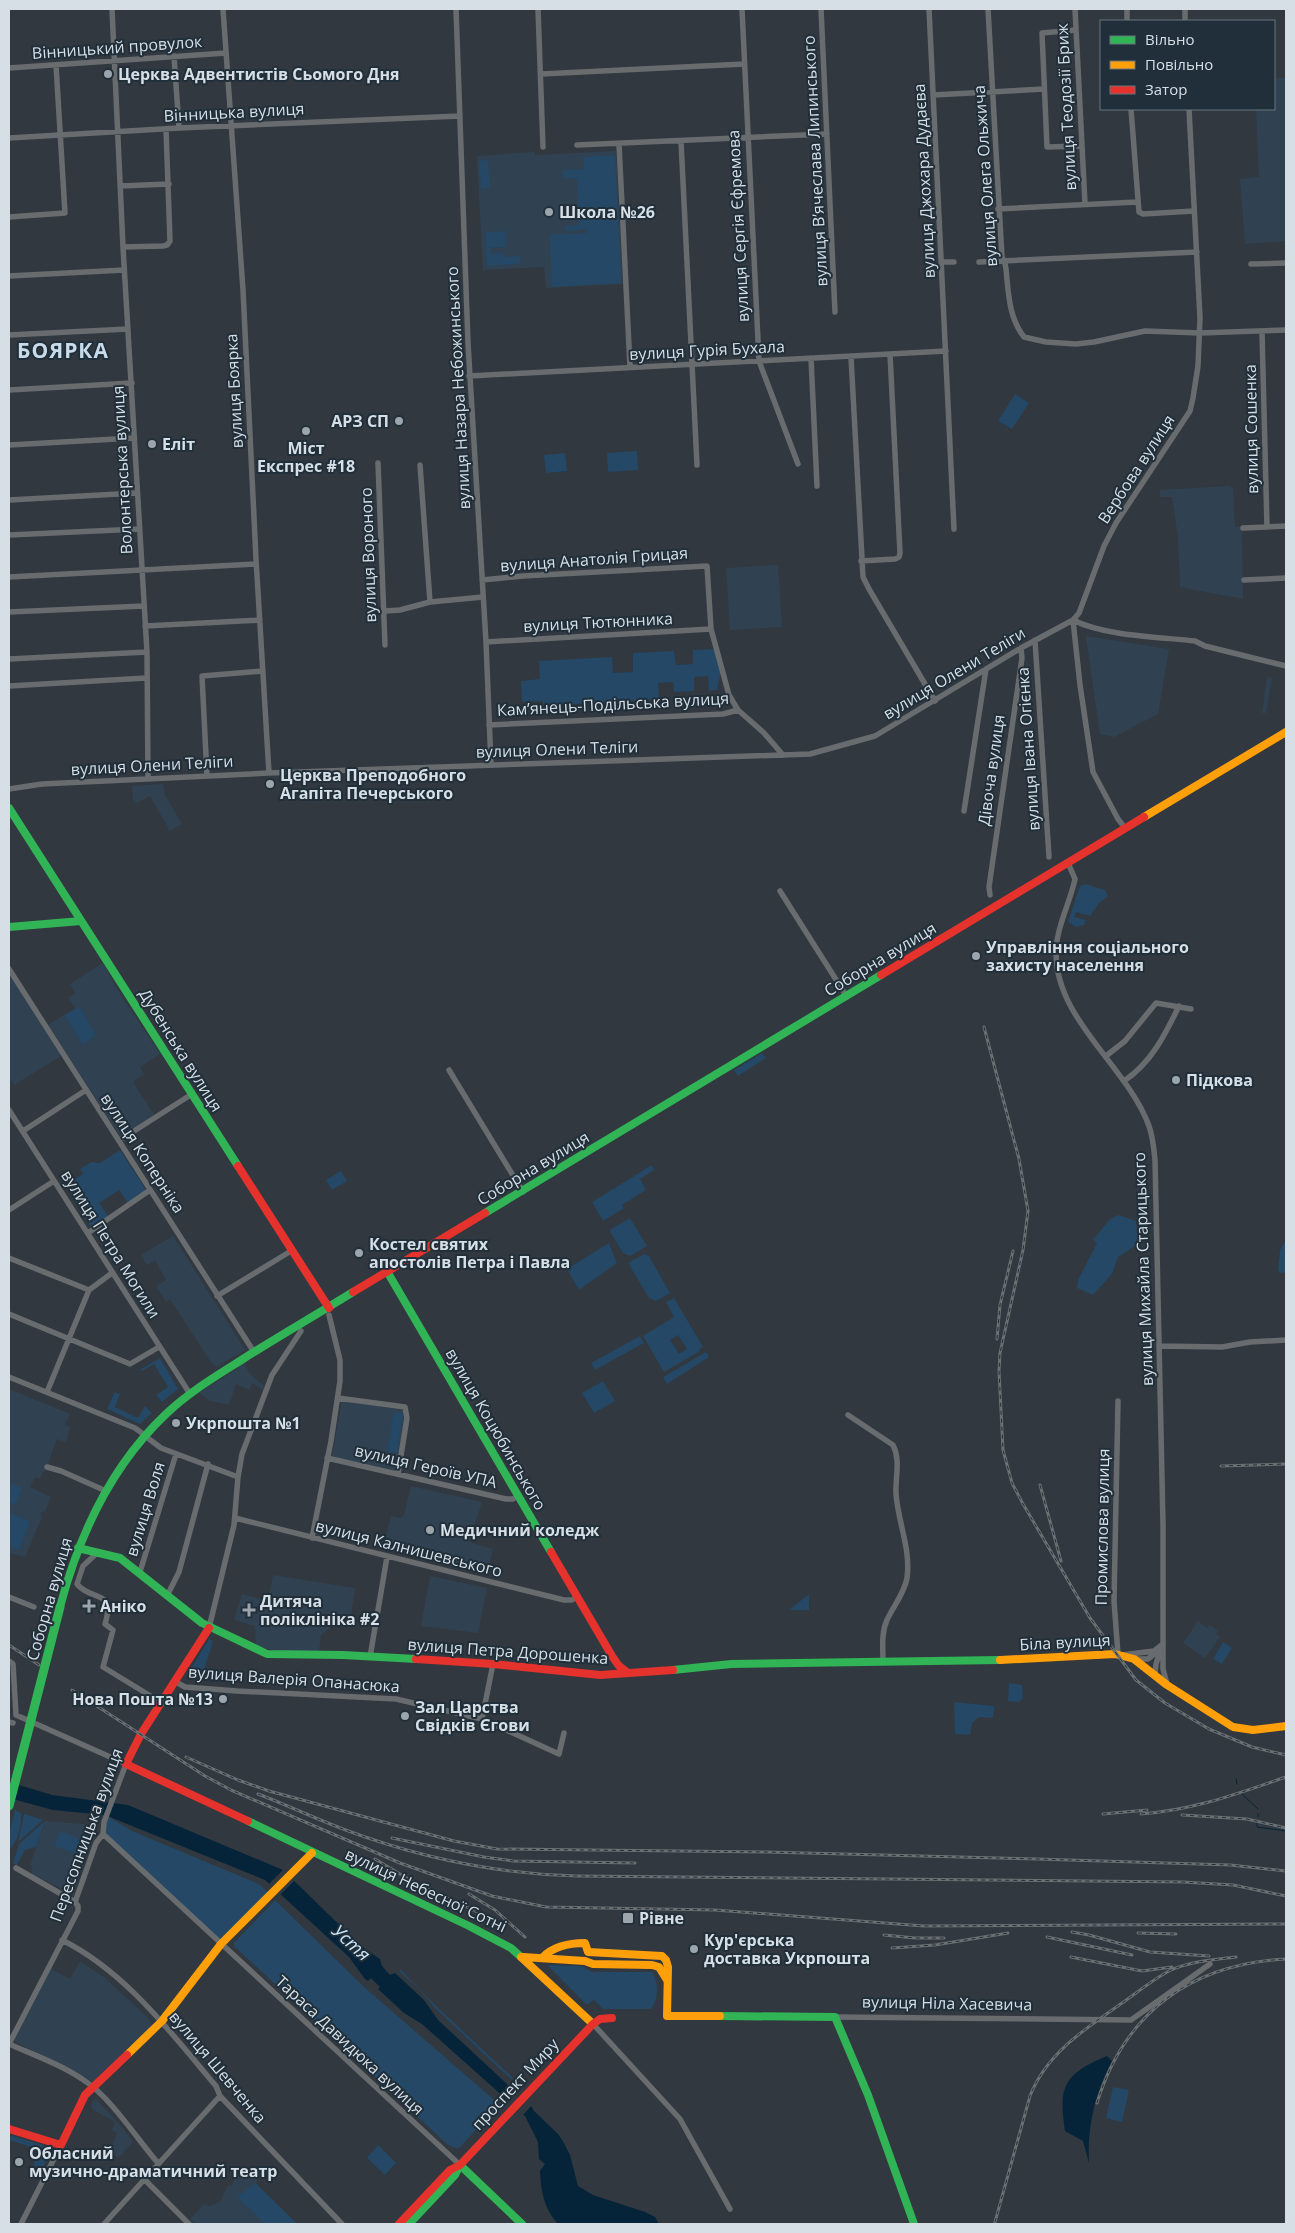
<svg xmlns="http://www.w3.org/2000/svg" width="1295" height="2233" font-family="'Open Sans',sans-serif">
  <rect width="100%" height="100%" fill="#31383f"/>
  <path fill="#304252" d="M1274 78H1286V241L1245 244 1240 179 1259 177 1256 109H1274Z
    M616 151 623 284 546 288 544 267 483 270 477 156 535 152V155Z
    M1229 486 1233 488 1235 527H1240L1242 534 1243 599 1180 587 1178 537 1172 497H1160V490Z
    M778 565 782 627 730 630 726 568Z
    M1086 636 1169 649 1158 714 1114 737 1100 734Z
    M1267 677 1272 678 1266 713H1262Z
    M163 784 165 795 182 824 170 831 150 796 136 803 133 799 132 786Z
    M103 963 117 989 160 1054 140 1067 144 1074 133 1082 154 1115 121 1137 48 1025 75 1008 68 998 75 993 70 984Z
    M9 974 61 1056 14 1085 9 1078Z
    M173 1236 245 1350 216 1367 212 1364 170 1299 166 1302 156 1286 166 1280 155 1260 147 1265 141 1255Z
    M243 1362 250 1374 264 1386 263 1390 252 1383 249 1390 236 1384 229 1405 210 1401 199 1393 237 1369Z
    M9 1389 70 1414 65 1425 70 1427 66 1442 57 1439 45 1472 43 1471 40 1479 35 1477 30 1487 51 1497 45 1511 40 1513 42 1517 25 1557 9 1553Z
    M342 1400 408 1411 398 1471 332 1457Z
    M411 1486 482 1502 469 1542 493 1549 487 1574 383 1549 391 1516 401 1518 404 1515Z
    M273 1575 355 1588 350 1623 338 1621 321 1635 319 1651H278L256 1646 255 1626 234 1620 242 1594 268 1601Z
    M430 1576 487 1588 478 1633 421 1626Z
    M1198 1621 1207 1628 1210 1625 1218 1631 1216 1634 1220 1637 1205 1658 1183 1643Z
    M45 1821 95 1825 96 1830 73 1894 32 1874 31 1863Z
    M80 1961 105 1978 147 2017 152 2024 150 2028 93 2082 14 2041 51 1969 70 1979Z
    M95 2098 120 2125 133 2142 118 2158 110 2150 117 2133 112 2130 115 2122 93 2110 91 2105Z
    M242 2168 259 2176 256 2183 297 2224H196L190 2219 204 2204 209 2206 220 2202 228 2185 231 2186Z"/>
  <path fill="#244865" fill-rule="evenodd" d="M615 155 621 283 552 287 550 235 587 233V229L565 231V226L579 225 577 178H563V170L584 169V157Z
    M488 160 490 188 481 189 479 161Z
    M506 231V247H491L490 254 503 253V257L521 256 519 264 487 266 486 232Z
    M1015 394 1029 403 1012 429 998 421Z
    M637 451 638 470 608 472 607 453Z
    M565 453 567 471 546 473 544 455Z
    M715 649 721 672 717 690 709 691 708 676 694 677V691L674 692 673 682 658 683 659 699 543 706V701L522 702 521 681 540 679 539 661 612 657 613 673 633 672V653L674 651 676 665 693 664V650Z
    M1085 884 1105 890 1108 896 1099 903 1090 916 1076 912 1074 917 1086 920 1084 925 1076 927 1068 922 1080 886Z
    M80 1007 96 1036 82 1044 65 1015Z
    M762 1053 766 1058 738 1076 734 1070Z
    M120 1150 146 1190 128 1203 119 1190 99 1203 109 1217 92 1229 66 1185 83 1174 80 1169 91 1162 100 1163Z
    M652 1165 654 1170 640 1179 646 1190 622 1205 624 1208 603 1221 592 1202Z
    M341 1171 347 1181 332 1190 326 1180Z
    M1119 1215 1136 1221 1138 1244 1118 1257 1112 1274 1093 1295 1077 1288 1078 1280 1097 1243 1093 1240 1110 1219Z
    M630 1218 647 1246 630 1256 623 1253 610 1232 611 1229Z
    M609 1243 617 1263 579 1290 567 1269Z
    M1284 1243H1286V1272L1280 1273 1278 1270 1280 1250Z
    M644 1254 649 1256 670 1293 656 1301 649 1298 628 1263Z
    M674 1298 703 1347 699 1349 700 1351 664 1372 643 1336 674 1317 666 1302ZM678 1335 687 1349 679 1354 670 1340Z
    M640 1336 644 1343 595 1370 591 1363Z
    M706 1352 709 1357 667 1384 663 1377Z
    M160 1358 178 1389 162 1402 156 1395 168 1387 154 1364 142 1371 140 1370Z
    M603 1381 615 1401 594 1413 582 1393Z
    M115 1392 120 1394 115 1407 138 1418 145 1406 152 1413 140 1424 107 1409Z
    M394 1412 403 1413 397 1453 387 1452Z
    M9 1483 22 1488 16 1504 9 1502Z
    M9 1513 30 1521 19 1550 9 1546Z
    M809 1594V1610H789Z
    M209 1639 213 1641 203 1673 189 1672Z
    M1223 1642 1232 1648 1222 1664 1213 1659Z
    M1009 1683 1022 1685 1023 1698 1019 1702 1008 1701Z
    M954 1702 994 1706 993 1718 979 1717 972 1723 970 1735 955 1734Z
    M15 1810 21 1813C22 1826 18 1841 9 1850V1834Z
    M24 1814 43 1820 18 1842Z
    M107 1816 132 1831 259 1884 270 1894 221 1944 103 1834Z
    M45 1821 36 1847 25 1850 17 1865 13 1863 19 1844Z
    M60 1831 82 1840 77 1854 54 1846Z
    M275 1900 363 1986 500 2105 458 2149 448 2145 234 1946V1943Z
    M547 1965 582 1966 592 1972H652C659 1982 659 1999 651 2009H603L594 2000 587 2005Z
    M401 1970 437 2007 513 2078 512 2080 436 2009 419 1989 399 1971Z
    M1113 2087 1129 2090 1122 2122 1106 2118Z
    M9 2135 46 2146 50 2152 41 2171 33 2166 38 2149 9 2140Z
    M378 2145 396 2163 385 2175 367 2158Z
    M255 2183 297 2224H265L237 2197Z"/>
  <path fill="#05243a" d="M9 1782 52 1795 128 1805 283 1870 361 1946 380 1959 382 1966 390 1975 395 1973 424 2000 438 2020 532 2107 534 2111 558 2134 564 2143 570 2155 578 2186 593 2195 645 2212 655 2217 659 2224 557 2223C544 2208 541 2192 540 2171L545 2164 539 2159 538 2142 525 2116 422 2024 404 2013 378 1989 380 1987 371 1978 368 1981 365 1979 349 1957 265 1880 105 1815 53 1810 9 1798Z
    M1107 2056 1112 2061C1095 2093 1087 2126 1089 2163L1083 2141 1065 2131C1058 2086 1064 2074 1107 2056Z"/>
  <path fill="#31383f" d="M285 1868 296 1879 279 1896 267 1886Z
    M515 2088 533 2104 522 2116 504 2100Z"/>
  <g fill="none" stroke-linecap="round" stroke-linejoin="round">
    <path stroke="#05243a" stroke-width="1" d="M1236 1779 1237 1784
      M1242 1794 1258 1809
      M1258 1814V1817
      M1257 1822V1827L1286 1831"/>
    <path stroke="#686c6f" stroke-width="5.5" d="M112 9 123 247 147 652 148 779
      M223 9 243 290 256 559 269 773
      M456 9 468 343 486 642 491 765
      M538 9 543 147
      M742 9 759 361 798 464
      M821 9 835 312
      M929 9 954 529
      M988 9 1002 257C1007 264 1006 271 1007 280 1009 301 1011 320 1024 337L1046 342 1076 344 1094 342 1145 331 1200 333 1286 330
      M1075 9 1085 204
      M1127 9V21
      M1185 9V21
      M1076 30 1042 33 1047 147 1081 146
      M174 56 179 128
      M9 68 226 53
      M541 74 744 64
      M933 95 1044 89
      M1131 109 1139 212 1143 214 1194 211
      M9 138 179 128 460 116
      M681 141 697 465
      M619 144 630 367
      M577 145 827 134
      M120 186 169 184
      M998 209 1137 202
      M9 217 65 213 56 65
      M123 247 163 246 167 245 170 241 166 129
      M942 262H954
      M979 262 1197 252
      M1251 264 1286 263
      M9 276 124 270
      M1262 332 1267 527
      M9 335 128 329
      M851 357 863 577 869 589 935 701
      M811 358 817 486
      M469 376 946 351
      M9 390 132 383
      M9 445 134 438
      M378 463 385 645
      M420 465 430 602
      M9 500 137 493
      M1243 528 1286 526
      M9 535 139 529
      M861 561 895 559 899 557 900 553 890 354
      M9 577 256 564
      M482 580 523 576 707 566 711 629 729 695 738 710 764 733 783 755
      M1244 580 1286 578
      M385 611 400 610 430 602 483 597
      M9 612 144 606
      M1073 620C1104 636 1160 637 1195 641L1205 646 1286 666
      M1073 620 1080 685 1093 772 1118 819 1125 828
      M145 626 260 620
      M1035 640 1049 857
      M486 642 711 629
      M9 659 147 652
      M9 686 146 678
      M489 725 723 714 738 710
      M207 776 202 676 263 671
      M9 789 42 784 269 773 810 754 875 736 1021 648 1073 620 1079 613 1104 546 1116 523 1190 411 1193 398 1198 366 1200 318 1189 109
      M964 811 986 669
      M1068 863 1075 879C1070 903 1056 928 1056 953 1056 1020 1127 1066 1149 1126 1153 1137 1154 1149 1155 1160L1163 1524V1669L1167 1684
      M780 891 847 997
      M990 895 989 887 1022 658 1021 648
      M9 969 254 1352
      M1106 1056 1125 1041 1156 1003 1191 1009
      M449 1070 523 1192
      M1124 1081C1151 1063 1165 1035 1179 1006
      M9 1110 190 1394
      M23 1131 86 1090
      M120 1140 192 1094
      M9 1210 54 1181
      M88 1233 150 1190
      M9 1258 89 1290
      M89 1290 112 1273
      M217 1296 291 1251
      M9 1314 130 1364 159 1347
      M1160 1346 1222 1347 1250 1342 1286 1340
      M9 1377 135 1428 146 1436
      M47 1392 89 1290
      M338 1398 405 1407 407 1418 398 1474
      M1118 1401 1114 1601 1118 1654
      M848 1415 893 1445C901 1461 895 1477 896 1494 898 1522 911 1549 907 1578 905 1592 893 1607 887 1620 881 1633 883 1648 883 1662
      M149 1439 161 1448 238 1477
      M327 1458 506 1499H513L518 1496
      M47 1467 61 1471 106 1491
      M235 1518 564 1600H572L577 1597
      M312 1538 331 1441 340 1381V1360L329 1315
      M98 1552 83 1566 77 1584C91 1602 116 1588 105 1624L113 1630 103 1667 162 1703
      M140 1572 176 1454
      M168 1594 179 1572 208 1464
      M9 1597 34 1607
      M209 1628 234 1525 238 1477 242 1454 272 1375 301 1331
      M1122 1655 1154 1651 1163 1644
      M370 1657 387 1557
      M1134 1659H1148L1159 1650
      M9 1661 13 1664 16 1715 126 1764 104 1822 103 1834 96 1843 75 1902 78 1906V1911L9 2044
      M1155 1674 1156 1664 1160 1651
      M176 1682 185 1687 237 1691 396 1699 482 1719 559 1754 564 1733
      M482 1719 493 1664
      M9 1722 13 1723
      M103 1834 460 2165
      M16 1868 75 1902
      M62 1940C126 1972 171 2033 216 2086L220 2096 342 2224
      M835 2017 1131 2020 1210 1964
      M593 2024 680 2119 730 2209
      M9 2044C34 2055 62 2065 85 2081 111 2098 137 2139 158 2163
      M144 2179 189 2224
      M21 2224 61 2145
      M104 2224 220 2096"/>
    <path stroke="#30b455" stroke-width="8" d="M9 808 238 1166
      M9 927 81 921
      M485 1213 881 975
      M388 1273 551 1552
      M78 1548 120 1558 202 1623 267 1654 343 1655 416 1659
      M60 1607C79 1535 111 1466 166 1414 189 1392 216 1376 243 1359 279 1336 316 1315 353 1292
      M673 1670 731 1664 1000 1660
      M248 1821 469 1926 511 1948 521 1957
      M720 2016 835 2017 868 2095 914 2224
      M460 2165 522 2224
      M409 2224 455 2175 460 2165"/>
    <path stroke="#ff9f0a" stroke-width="8" d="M1144 817 1286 732
      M1000 1660 1115 1654 1134 1659 1167 1685 1233 1727 1253 1730 1286 1726
      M521 1957 593 2024
      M523 1957 585 1961 593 1964 652 1965 659 1967 667 1980
      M543 1957C554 1946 570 1943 585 1943L588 1952 662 1956 666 1960 668 1967 667 2016H720
      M127 2055 162 2021 221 1944 312 1853"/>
    <path stroke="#e5322d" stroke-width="8" d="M881 975 1144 817
      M238 1166 329 1308
      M353 1292 485 1213
      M551 1552 612 1656 619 1666 628 1673
      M209 1628 141 1734 126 1764 248 1821
      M416 1659 493 1664 600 1675 673 1670
      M9 2129 61 2145 85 2095 127 2055
      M399 2224 450 2170 460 2165 593 2024 600 2019 612 2018"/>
    <g stroke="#6a6f72" stroke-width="3">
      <path id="rail" d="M984 1027 1019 1159 1028 1211 1023 1250 1000 1353 999 1371 1003 1450 1012 1483 1023 1504 1090 1618 1136 1680 1165 1703 1209 1729 1252 1747 1286 1755
        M997 1339 1000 1305 1013 1251
        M1221 1466 1286 1464
        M1040 1485 1061 1561
        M9 1645 39 1665
        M72 1690 205 1776 231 1790 400 1863 492 1896 546 1907 715 1910 924 1926 1286 1924
        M186 1757 238 1780 269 1791 454 1841 497 1849 766 1852 1037 1859 1230 1865 1286 1871
        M258 1794C287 1805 314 1818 343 1829 417 1857 498 1874 577 1876L1183 1882 1233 1885 1286 1896
        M1103 1814 1147 1810
        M1141 1814C1194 1810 1236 1794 1286 1777
        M1182 1815 1247 1819 1286 1828
        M392 1838 484 1857 513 1861 635 1863
        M375 1859 415 1883 486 1916
        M469 1894 495 1910 525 1937
        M1072 1932 1089 1935 1150 1952 1209 1956
        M1138 1933 1176 1934
        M884 1935 915 1938H944
        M1047 1937 1132 1955
        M892 1948 935 1945 1008 1933
        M1071 1957 1142 1971 1172 1967
        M1097 2103C1125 2012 1191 1964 1286 1959
        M995 2222 1030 2096C1047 2052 1088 2027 1125 2001 1139 1991 1154 1979 1169 1971 1190 1961 1214 1960 1236 1957"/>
    </g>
    <use href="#rail" stroke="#212f3a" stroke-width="1" stroke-dasharray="4" stroke-linecap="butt"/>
    <path stroke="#30b455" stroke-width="9" d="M9 1806 60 1607"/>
  </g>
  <g fill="#9ca5ac" stroke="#212f3a" stroke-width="2">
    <circle cx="108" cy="74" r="5"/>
    <circle cx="549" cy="212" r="5"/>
    <circle cx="399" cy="421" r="5"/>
    <circle cx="306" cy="431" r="5"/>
    <circle cx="152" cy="444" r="5"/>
    <circle cx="270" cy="784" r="5"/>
    <circle cx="976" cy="956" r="5"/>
    <circle cx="1176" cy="1080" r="5"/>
    <circle cx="359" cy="1253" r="5"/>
    <circle cx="176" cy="1423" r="5"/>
    <circle cx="430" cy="1530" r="5"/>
    <path d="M86.5 1598.5h5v5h5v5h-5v5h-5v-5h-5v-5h5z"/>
    <path d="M246.5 1602.5h5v5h5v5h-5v5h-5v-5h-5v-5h5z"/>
    <circle cx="223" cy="1699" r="5"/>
    <circle cx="405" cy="1716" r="5"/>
    <rect x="622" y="1912" width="12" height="12" rx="2.5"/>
    <circle cx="694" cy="1949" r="5"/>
    <circle cx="19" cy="2162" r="5"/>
  </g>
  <g text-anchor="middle" stroke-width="4" stroke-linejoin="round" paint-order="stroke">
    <g font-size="16" fill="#d6dfe6" stroke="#212f3a">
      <text transform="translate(117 47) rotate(-4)" y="6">Вінницький провулок</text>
      <text transform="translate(1066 107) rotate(-93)" y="6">вулиця Теодозії Бриж</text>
      <text transform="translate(234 112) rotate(-3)" y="6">Вінницька вулиця</text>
      <text transform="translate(815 161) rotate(-93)" y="6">вулиця Вʼячеслава Липинського</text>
      <text transform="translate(985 176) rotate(-94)" y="6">вулиця Олега Ольжича</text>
      <text transform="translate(924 181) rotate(-93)" y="6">вулиця Джохара Дудаєва</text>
      <text transform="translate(738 226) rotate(-93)" y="6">вулиця Сергія Єфремова</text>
      <text transform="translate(707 350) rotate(-3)" y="6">вулиця Гурія Бухала</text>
      <text transform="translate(458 388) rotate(-93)" y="6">вулиця Назара Небожинського</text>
      <text transform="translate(234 391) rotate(-93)" y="6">вулиця Боярка</text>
      <text transform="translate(1251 429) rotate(-91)" y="6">вулиця Сошенка</text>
      <text transform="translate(1136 469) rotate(-57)" y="6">Вербова вулиця</text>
      <text transform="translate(122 470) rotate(-93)" y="6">Волонтерська вулиця</text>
      <text transform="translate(368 555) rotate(-92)" y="6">вулиця Вороного</text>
      <text transform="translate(594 559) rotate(-4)" y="6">вулиця Анатолія Грицая</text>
      <text transform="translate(598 622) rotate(-3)" y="6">вулиця Тютюнника</text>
      <text transform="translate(954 673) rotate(-31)" y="6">вулиця Олени Теліги</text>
      <text transform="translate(613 704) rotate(-3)" y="6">Камʼянець-Подільська вулиця</text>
      <text transform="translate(557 749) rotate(-2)" y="6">вулиця Олени Теліги</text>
      <text transform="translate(1028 749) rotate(-94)" y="6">вулиця Івана Огієнка</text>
      <text transform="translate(152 765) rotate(-3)" y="6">вулиця Олени Теліги</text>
      <text transform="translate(991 770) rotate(-82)" y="6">Дівоча вулиця</text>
      <text transform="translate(880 959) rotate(-31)" y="6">Соборна вулиця</text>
      <text transform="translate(181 1050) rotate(58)" y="6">Дубенська вулиця</text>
      <text transform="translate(143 1153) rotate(57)" y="6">вулиця Коперніка</text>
      <text transform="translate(533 1168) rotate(-31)" y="6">Соборна вулиця</text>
      <text transform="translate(111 1244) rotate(58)" y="6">вулиця Петра Могили</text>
      <text transform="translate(1143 1269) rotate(-92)" y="6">вулиця Михайла Старицького</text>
      <text transform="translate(496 1429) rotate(60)" y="6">вулиця Коцюбинського</text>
      <text transform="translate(426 1466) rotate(13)" y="6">вулиця Героїв УПА</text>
      <text transform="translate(145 1509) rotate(-73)" y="6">вулиця Воля</text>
      <text transform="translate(1102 1527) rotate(-89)" y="6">Промислова вулиця</text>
      <text transform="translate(409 1548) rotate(14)" y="6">вулиця Калнишевського</text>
      <text transform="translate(49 1599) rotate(-74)" y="6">Соборна вулиця</text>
      <text transform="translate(1065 1642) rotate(-3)" y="6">Біла вулиця</text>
      <text transform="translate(508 1651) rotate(4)" y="6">вулиця Петра Дорошенка</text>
      <text transform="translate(294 1679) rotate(4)" y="6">вулиця Валерія Опанасюка</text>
      <text transform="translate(86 1835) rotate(-70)" y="6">Пересопницька вулиця</text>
      <text transform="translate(426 1890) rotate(25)" y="6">вулиця Небесної Сотні</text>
      <text transform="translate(947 2003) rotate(1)" y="6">вулиця Ніла Хасевича</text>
      <text transform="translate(350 2045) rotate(43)" y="6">Тараса Давидюка вулиця</text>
      <text transform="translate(218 2067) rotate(50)" y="6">вулиця Шевченка</text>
      <text transform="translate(515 2084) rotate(-47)" y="6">проспект Миру</text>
    </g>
    <g font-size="16" font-weight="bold" fill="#d6dfe6" stroke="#212f3a" text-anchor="start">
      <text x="118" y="80">Церква Адвентистів Сьомого Дня</text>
      <text x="559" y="218">Школа №26</text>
      <text x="389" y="427" text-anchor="end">АРЗ СП</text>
      <text x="162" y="450">Еліт</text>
      <text x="306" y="454" text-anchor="middle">Міст<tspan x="306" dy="18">Експрес #18</tspan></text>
      <text x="280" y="781">Церква Преподобного<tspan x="280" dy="18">Агапіта Печерського</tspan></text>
      <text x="986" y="953">Управління соціального<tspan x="986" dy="18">захисту населення</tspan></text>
      <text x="1186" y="1086">Підкова</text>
      <text x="369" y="1250">Костел святих<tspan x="369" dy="18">апостолів Петра і Павла</tspan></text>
      <text x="186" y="1429">Укрпошта №1</text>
      <text x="440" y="1536">Медичний коледж</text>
      <text x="260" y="1607">Дитяча<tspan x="260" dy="18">поліклініка #2</tspan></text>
      <text x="100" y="1612">Аніко</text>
      <text x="213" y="1705" text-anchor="end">Нова Пошта №13</text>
      <text x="415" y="1713">Зал Царства<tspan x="415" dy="18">Свідків Єгови</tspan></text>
      <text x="639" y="1924">Рівне</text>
      <text x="704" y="1946">Кур'єрська<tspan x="704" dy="18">доставка Укрпошта</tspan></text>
      <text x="29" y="2159">Обласний<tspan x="29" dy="18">музично-драматичний театр</tspan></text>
    </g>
    <g font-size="18" font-style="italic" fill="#cde7fd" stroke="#212f3a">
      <text transform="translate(351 1943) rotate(42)" y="6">Устя</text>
    </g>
    <g font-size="21" font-weight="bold" letter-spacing="1" fill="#c9dbea" stroke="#212f3a">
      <text x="63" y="358">БОЯРКА</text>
    </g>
  </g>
  <rect width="1295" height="2233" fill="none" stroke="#d6dfe6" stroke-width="20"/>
  <rect x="1100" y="20" width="175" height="90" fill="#212f3a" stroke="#69757f"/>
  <rect x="1110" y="36" width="25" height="8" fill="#30b455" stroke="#69757f"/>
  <text x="1145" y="45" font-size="15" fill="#d6dfe6">Вільно</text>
  <rect x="1110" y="61" width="25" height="8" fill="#ff9f0a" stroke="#69757f"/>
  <text x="1145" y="70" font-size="15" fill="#d6dfe6">Повільно</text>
  <rect x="1110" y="86" width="25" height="8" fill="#e5322d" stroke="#69757f"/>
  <text x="1145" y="95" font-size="15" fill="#d6dfe6">Затор</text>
</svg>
